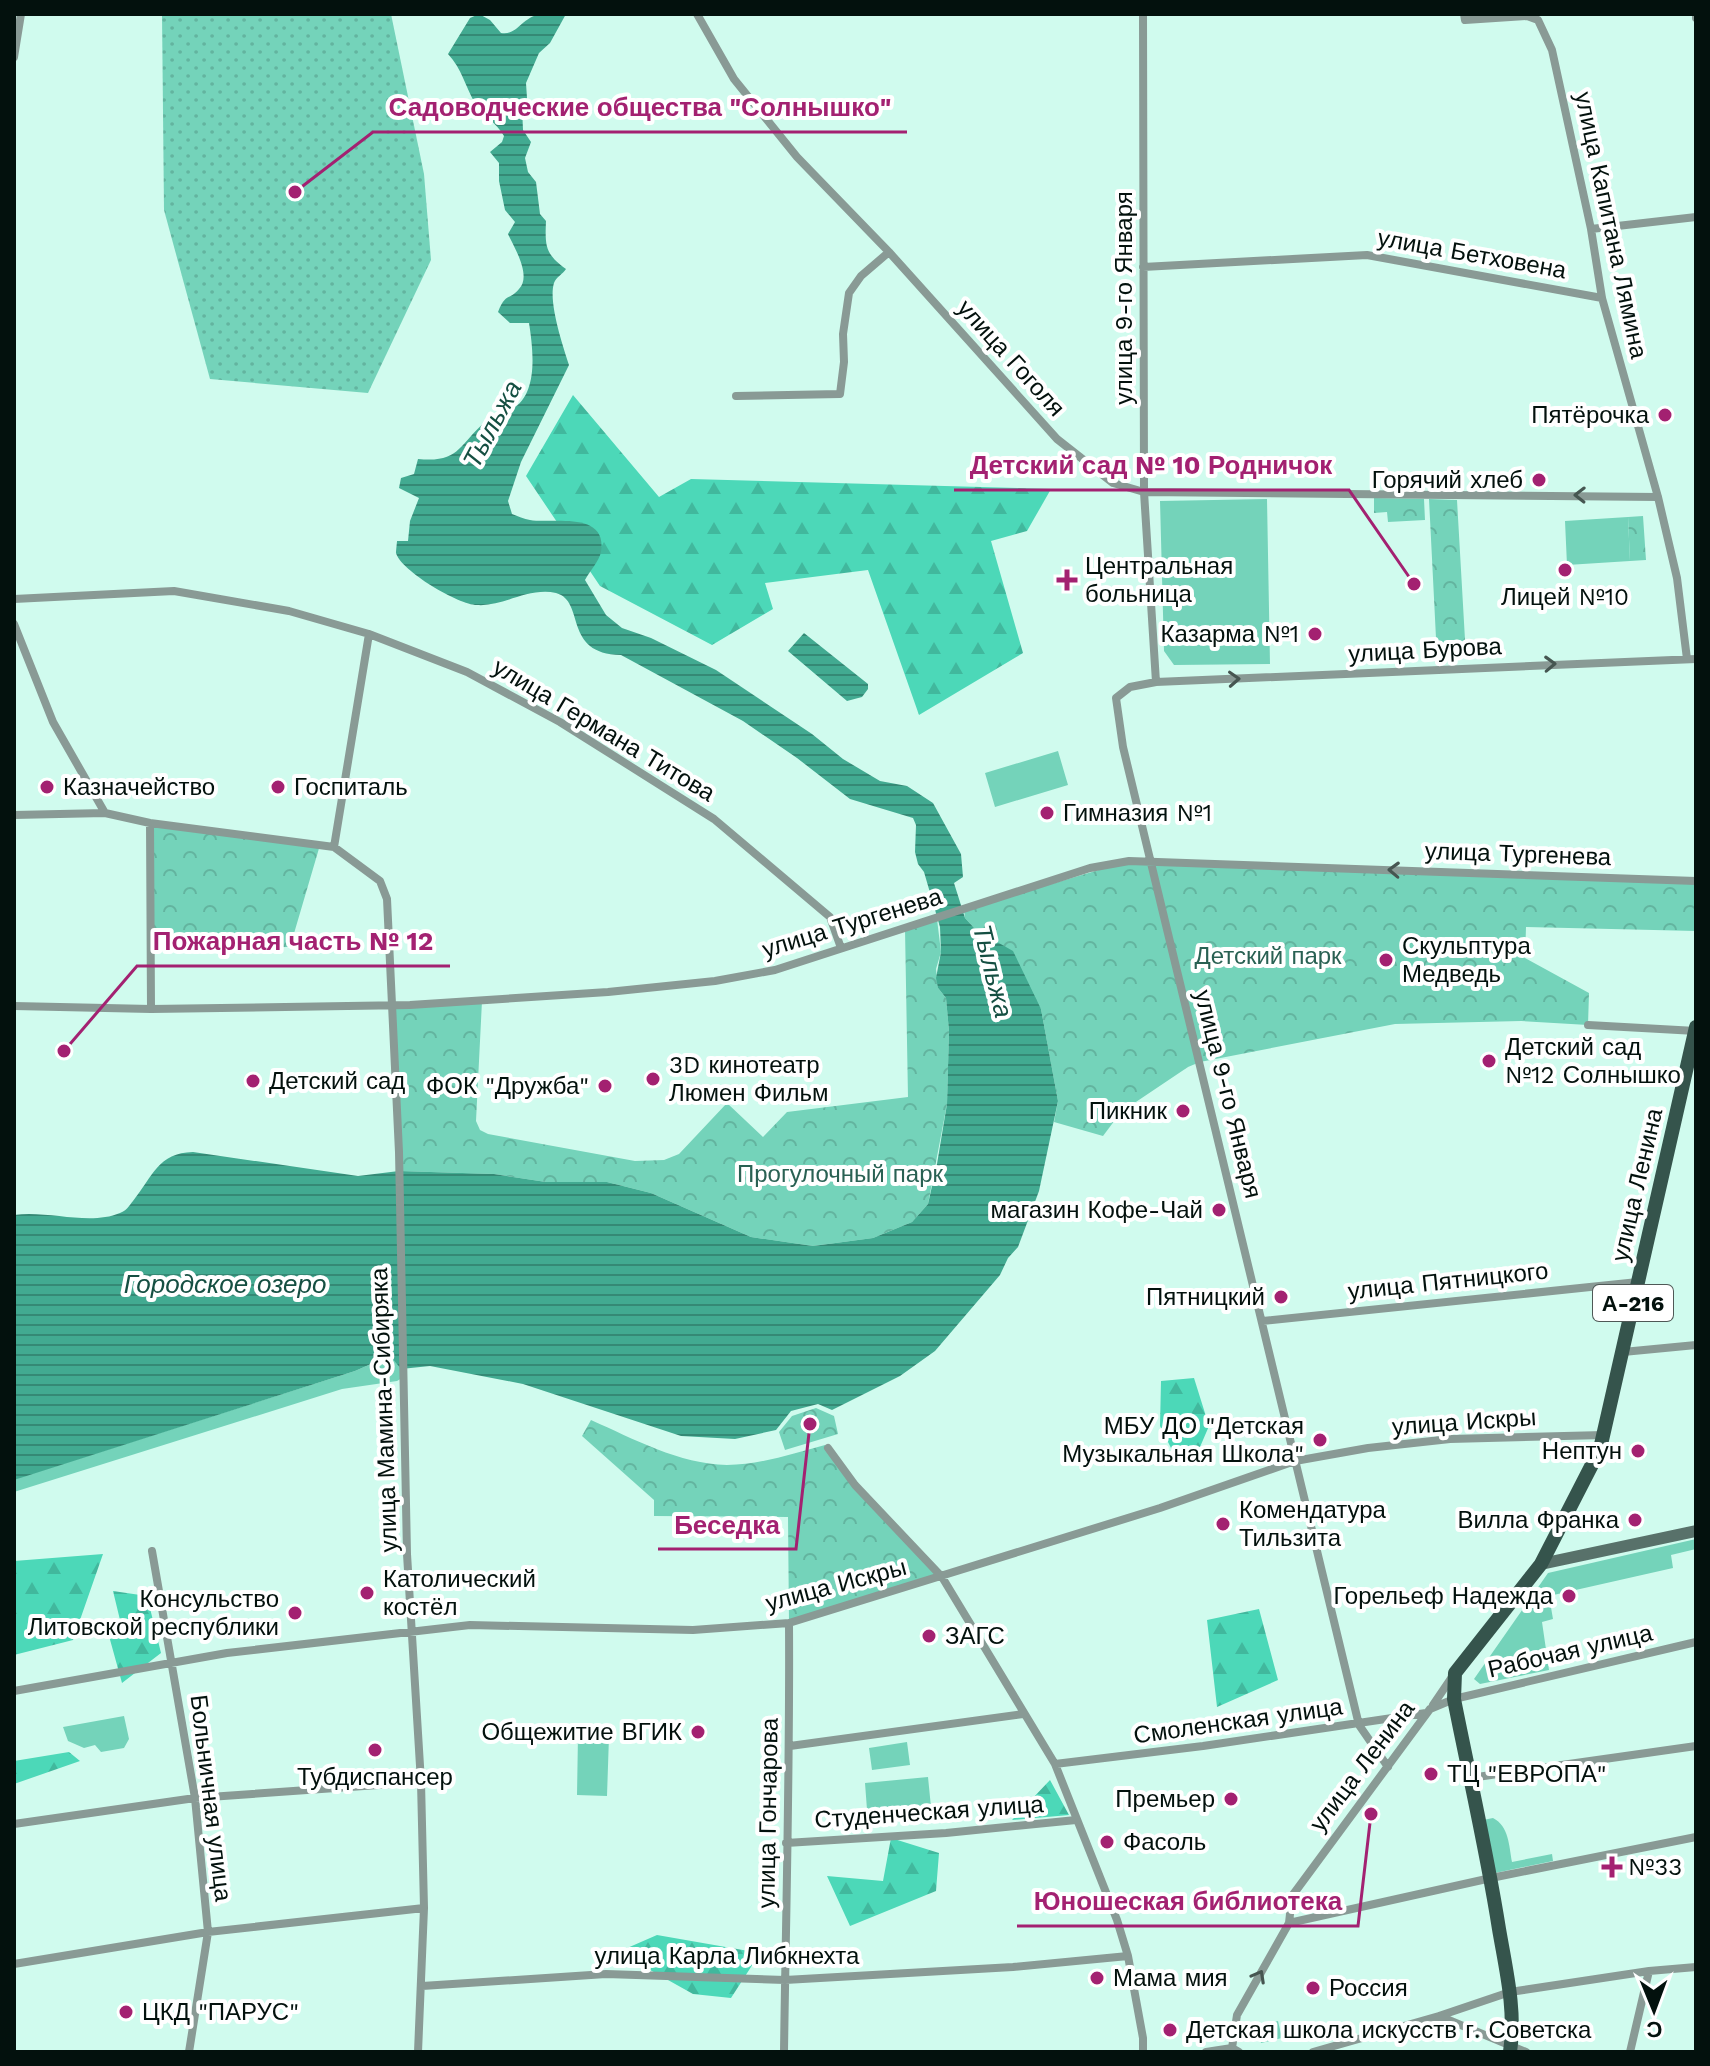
<svg xmlns="http://www.w3.org/2000/svg" width="1710" height="2066" font-family="'Work Sans',sans-serif">
  <defs>
    <pattern id="forest-firs" width="22" height="20" patternUnits="userSpaceOnUse" patternTransform="scale(2)"><rect width="22" height="20" fill="#4cd8b8"/><path d="M5 1l3.5 6h-7zM16 11l3.5 6h-7z" fill="#41b89d"/></pattern>
    <pattern id="park-crowns" width="20" height="18" patternUnits="userSpaceOnUse" patternTransform="scale(2)"><rect width="20" height="18" fill="#74d3ba"/><path d="M2 6a3 3 0 1 1 6 0M12 15a3 3 0 1 1 6 0" fill="none" stroke="#63b49f"/></pattern>
    <pattern id="garden-dots" width="8" height="8" patternUnits="userSpaceOnUse" patternTransform="scale(2)"><rect width="8" height="8" fill="#74d3ba"/><path d="M2 2h.1M6 6h.1" fill="none" stroke="#63b49f" stroke-width="1.8" stroke-linecap="round"/></pattern>
    <pattern id="water-rules" width="6" height="5" patternUnits="userSpaceOnUse" patternTransform="scale(2)"><rect width="6" height="5" fill="#42aa91"/><path d="M0 2.5h6" fill="none" stroke="#358975"/></pattern>
  </defs>
  <rect width="100%" height="100%" fill="#d0fbee"/>
  <path fill="#74d3ba" d="M1267 499 1270 664 1174 665 1164 651 1160 501Z
    M1628 517 1630 561 1567 565 1565 521Z
    M1058 751 1068 785 995 807 985 773Z
    M393 1358 401 1369 402 1378 397 1381 342 1389 14 1492V1480L21 1477 355 1371 380 1360Z
    M1696 1539V1549L1671 1555 1673 1568 1549 1596 1553 1619 1542 1622 1549 1670 1480 1684 1474 1679 1548 1573Z
    M124 1716 129 1739 124 1748 101 1752 95 1745 84 1748 68 1741 63 1727Z
    M578 1735 609 1736 607 1796 577 1795Z
    M907 1742 910 1765 872 1770 869 1748Z
    M928 1777 932 1817 868 1823 865 1783Z
    M1493 1818C1509 1826 1509 1846 1512 1862L1552 1854 1553 1861 1495 1873 1483 1820Z
    M1278 2021 1282 2038 1261 2043 1257 2026Z"/>
  <path fill="url(#forest-firs)" d="M573 395 659 497 691 479 1051 489 1027 531 991 541 1023 653 919 715 868 570 765 583 773 609 712 645 600 586 526 476Z
    M1194 1378 1209 1426 1197 1454 1175 1456 1160 1426 1161 1381Z
    M103 1554 73 1640 14 1655V1561Z
    M113 1591 147 1596 161 1653 122 1683 109 1636 120 1620Z
    M1259 1609 1278 1680 1217 1707 1207 1620Z
    M69 1752 80 1761 14 1784V1761Z
    M1050 1780 1069 1815 1012 1820Z
    M891 1838 939 1853 936 1891 850 1926 827 1876 883 1881Z
    M657 1935 760 1953 731 1998 693 1994 618 1952Z"/>
  <path fill="url(#park-crowns)" d="M1374 498 1424 499 1425 520 1388 522 1387 512 1374 513Z
    M1429 499 1457 500 1466 657 1437 658Z
    M1643 516 1646 560 1630 561 1628 517Z
    M150 823 320 845 290 947 150 948Z
    M1129 861 1696 881V931L1526 927 1525 958 1589 993 1588 1025 1521 1021 1395 1024 1200 1062 1188 1067 1121 1112 1103 1136 1054 1122 1058 1101 1041 1009 991 937 976 930 965 918 964 910Z
    M937 919 941 952 936 969 938 988 946 998 949 1031 947 1104 928 1204 912 1222 873 1238 813 1246 751 1237 651 1193 607 1182H546L494 1174 399 1171 391 1006 482 1001 476 1121 480 1130 488 1134 635 1161 664 1160 679 1154 727 1103 763 1137 787 1112 908 1097 905 929Z
    M816 1408 834 1416 838 1434 785 1450 779 1432 792 1416Z
    M591 1420C634 1439 679 1464 727 1465 760 1465 794 1453 825 1445L855 1485 942 1577 789 1623 788 1517 654 1516V1500L582 1436Z"/>
  <path fill="url(#garden-dots)" d="M162 14H391L424 174 431 260 368 393 210 379 164 210Z"/>
  <path fill="url(#water-rules)" d="M479 14 490 20 501 33C517 36 521 18 540 14 548 13 558 14 566 14L550 43 539 53 526 83 527 98 522 107 523 130 531 142 525 158 528 172 536 182 540 214 546 221C545 246 545 254 566 269 563 274 556 277 554 283 548 302 563 346 569 365L521 462 508 501 512 514C518 516 524 519 530 520 551 524 608 510 601 552 599 561 590 571 585 580L606 615 622 628 651 638 716 670 812 734 843 759 880 781 907 786 933 803 961 854 963 877 954 883 965 918 976 930 1013 951 1041 1009 1058 1101 1039 1191 1018 1247 1008 1258 1000 1275 935 1351 900 1376 832 1410 818 1404 791 1411 776 1430 735 1439 681 1436 523 1384 430 1366 401 1369 392 1358 380 1360 355 1371 14 1480V1215C48 1210 89 1226 120 1213 126 1211 129 1206 133 1201 153 1176 158 1153 193 1152L358 1176 399 1171 494 1174 546 1182H607L651 1193 751 1237 813 1246 873 1238 912 1222 928 1204 937 1164 947 1104 949 1031 946 998 938 988 936 978 941 952 940 927 924 872 918 864 915 852 916 825 913 818 850 799 797 758 743 721 621 655C562 654 586 601 556 593 528 587 503 607 477 605 459 605 401 571 396 553 396 551 397 542 397 541H408L410 521 419 498 399 488 401 478 414 474 418 459C459 463 458 446 484 423 492 415 503 415 512 409 539 394 533 349 529 323H510L498 312C506 292 509 301 519 289 532 276 514 247 508 234L515 222 505 210 499 181V163L490 152 502 142 504 136C497 123 483 116 475 103 465 86 462 69 448 54L470 18Z
    M804 633 868 684V689L862 697 847 701 788 651Z"/>
  <g fill="none" stroke-linecap="round" stroke-linejoin="round">
    <path stroke="#899a95" stroke-width="8" d="M697 14 734 79 797 157 889 252 1057 439 1113 483 1144 492 1658 497
      M1143 14 1144 492 1156 682
      M1464 14 1465 20 1527 16 1538 20 1552 50 1591 229 1602 298 1658 497 1677 578 1687 659
      M1696 14V18
      M14 57 21 14
      M1591 229 1696 217
      M1143 267 1367 255 1602 298
      M736 396 840 394 844 362 843 334 849 293 861 276 889 252
      M14 599 174 591 289 611 369 634 467 672 560 722 714 819 830 917 841 948
      M14 624 53 722 105 813
      M14 815 105 813 150 823 334 847 380 881 387 899 399 1152 407 1554 421 1782 424 1908 418 2052
      M150 823 151 1009
      M334 847 369 634
      M14 1006 151 1009 410 1005 608 992 715 981 775 970 1090 868 1129 861 1696 881
      M1588 1025 1696 1031
      M1263 1321 1638 1282
      M1623 1352 1696 1345
      M828 1448 855 1485 942 1577 1055 1764 1117 1920 1128 1956 1143 2038V2052
      M152 1551 195 1798 208 1932 189 2052
      M14 1691 227 1653 470 1625 693 1630 789 1623 1160 1508 1295 1461 1368 1448 1450 1439 1604 1435
      M1433 1705 1452 1677
      M790 1746 1023 1714
      M1055 1764 1203 1746 1426 1713
      M1388 1767 1359 1725 1123 747 1116 698 1130 687 1156 682 1696 659
      M1470 1778 1696 1746
      M14 1824 195 1798 421 1782
      M786 1843 946 1833 1076 1820
      M1289 1923 1491 1878 1696 1837
      M14 1964 208 1932 424 1908
      M422 1986 606 1974 785 1980 1013 1967 1128 1956
      M1439 2016 1510 1992 1649 1971 1696 1967
      M1232 2048 1237 2015 1289 1923 1292 1896 1430 1709 1454 1699 1696 1642
      M784 2052C786 1909 790 1766 789 1623
      M1206 2052 1232 2048 1239 2052
      M1313 2052 1439 2016 1526 2052
      M1630 2052 1649 1971"/>
    <path stroke="#58716a" stroke-width="12" d="M1541 1564 1696 1531"/>
    <path stroke="#35544c" stroke-width="14" d="M1510 2052C1516 2010 1506 1970 1499 1929 1487 1852 1469 1775 1454 1699L1455 1673 1541 1564 1600 1449 1696 1027"/>
  </g>
  <defs><path id="oneway-chevron" d="M-2-3.5L2.5 0L-2 3.5" fill="none" stroke-width="1.6" stroke-linecap="round" stroke-linejoin="round" transform="scale(2)"/></defs>
  <g stroke="#465651">
    <use href="#oneway-chevron" transform="translate(1580 495) rotate(-179)"/>
    <use href="#oneway-chevron" transform="translate(1550 664) rotate(-2)"/>
    <use href="#oneway-chevron" transform="translate(1234 679) rotate(-3)"/>
    <use href="#oneway-chevron" transform="translate(1394 870) rotate(-178)"/>
    <use href="#oneway-chevron" transform="translate(1259 1976) rotate(-61)"/>
  </g>
  <g fill="#a32171" stroke="#fff" stroke-width="3">
    <circle cx="1665" cy="415" r="8"/>
    <circle cx="1539" cy="480" r="8"/>
    <circle cx="1565" cy="570" r="8"/>
    <path d="M1063 568h8v8h8v8h-8v8h-8v-8h-8v-8h8z"/>
    <circle cx="1315" cy="634" r="8"/>
    <circle cx="47" cy="787" r="8"/>
    <circle cx="278" cy="787" r="8"/>
    <circle cx="1047" cy="813" r="8"/>
    <circle cx="1386" cy="960" r="8"/>
    <circle cx="1489" cy="1061" r="8"/>
    <circle cx="653" cy="1079" r="8"/>
    <circle cx="253" cy="1081" r="8"/>
    <circle cx="605" cy="1086" r="8"/>
    <circle cx="1183" cy="1111" r="8"/>
    <circle cx="1219" cy="1210" r="8"/>
    <circle cx="1281" cy="1297" r="8"/>
    <circle cx="1320" cy="1440" r="8"/>
    <circle cx="1638" cy="1451" r="8"/>
    <circle cx="1635" cy="1520" r="8"/>
    <circle cx="1223" cy="1524" r="8"/>
    <circle cx="367" cy="1593" r="8"/>
    <circle cx="1569" cy="1596" r="8"/>
    <circle cx="295" cy="1613" r="8"/>
    <circle cx="929" cy="1636" r="8"/>
    <circle cx="698" cy="1732" r="8"/>
    <circle cx="375" cy="1750" r="8"/>
    <circle cx="1431" cy="1774" r="8"/>
    <circle cx="1231" cy="1799" r="8"/>
    <circle cx="1107" cy="1842" r="8"/>
    <path d="M1608 1855h8v8h8v8h-8v8h-8v-8h-8v-8h8z"/>
    <circle cx="1097" cy="1978" r="8"/>
    <circle cx="1313" cy="1988" r="8"/>
    <circle cx="126" cy="2012" r="8"/>
    <circle cx="1170" cy="2030" r="8"/>
  </g>
  <g text-anchor="middle" stroke-width="8" stroke-linejoin="round" paint-order="stroke">
    <rect fill="#fff" stroke="#4f5856" stroke-width="2" x="1593" y="1285" width="80" height="36" rx="6"/>
    <g font-size="22" font-weight="bold" fill="#03110d">
      <text x="1633" y="1311">А-216</text>
    </g>
    <g font-size="24" fill="#03110d" stroke="#fff">
      <text transform="translate(1611 225) rotate(78)" y="8">улица Капитана Лямина</text>
      <text transform="translate(1472 254) rotate(10)" y="8">улица Бетховена</text>
      <text transform="translate(1124 298) rotate(-90)" y="8">улица 9-го Января</text>
      <text transform="translate(1011 358) rotate(48)" y="8">улица Гоголя</text>
      <text transform="translate(1425 650) rotate(-3)" y="8">улица Бурова</text>
      <text transform="translate(604 730) rotate(31)" y="8">улица Германа Титова</text>
      <text transform="translate(1518 854) rotate(2)" y="8">улица Тургенева</text>
      <text transform="translate(852 923) rotate(-17)" y="8">улица Тургенева</text>
      <text transform="translate(1228 1094) rotate(76)" y="8">улица 9-го Января</text>
      <text transform="translate(1637 1185) rotate(-77)" y="8">улица Ленина</text>
      <text transform="translate(1448 1281) rotate(-6)" y="8">улица Пятницкого</text>
      <text transform="translate(384 1410) rotate(-92)" y="8">улица Мамина-Сибиряка</text>
      <text transform="translate(1464 1422) rotate(-4)" y="8">улица Искры</text>
      <text transform="translate(836 1585) rotate(-15)" y="8">улица Искры</text>
      <text transform="translate(1570 1651) rotate(-13)" y="8">Рабочая улица</text>
      <text transform="translate(1238 1721) rotate(-8)" y="8">Смоленская улица</text>
      <text transform="translate(1362 1766) rotate(-53)" y="8">улица Ленина</text>
      <text transform="translate(211 1798) rotate(83)" y="8">Больничная улица</text>
      <text transform="translate(929 1812) rotate(-4)" y="8">Студенческая улица</text>
      <text transform="translate(768 1813) rotate(-89)" y="8">улица Гончарова</text>
      <text x="727" y="1964">улица Карла Либкнехта</text>
    </g>
    <g font-size="24" fill="#03110d" stroke="#fff" text-anchor="start">
      <text x="1649" y="423" text-anchor="end">Пятёрочка</text>
      <text x="1523" y="488" text-anchor="end">Горячий хлеб</text>
      <text x="1085" y="574">Центральная<tspan x="1085" dy="28">больница</tspan></text>
      <text x="1565" y="605" text-anchor="middle">Лицей №10</text>
      <text x="1299" y="642" text-anchor="end">Казарма №1</text>
      <text x="63" y="795">Казначейство</text>
      <text x="294" y="795">Госпиталь</text>
      <text x="1063" y="821">Гимназия №1</text>
      <text x="1402" y="954">Скульптура<tspan x="1402" dy="28">Медведь</tspan></text>
      <text x="1505" y="1055">Детский сад<tspan x="1505" dy="28">№12 Солнышко</tspan></text>
      <text x="669" y="1073">3D кинотеатр<tspan x="669" dy="28">Люмен Фильм</tspan></text>
      <text x="269" y="1089">Детский сад</text>
      <text x="589" y="1094" text-anchor="end">ФОК "Дружба"</text>
      <text x="1167" y="1119" text-anchor="end">Пикник</text>
      <text x="1203" y="1218" text-anchor="end">магазин Кофе-Чай</text>
      <text x="1265" y="1305" text-anchor="end">Пятницкий</text>
      <text x="1304" y="1434" text-anchor="end">МБУ ДО "Детская<tspan x="1304" dy="28">Музыкальная Школа"</tspan></text>
      <text x="1622" y="1459" text-anchor="end">Нептун</text>
      <text x="1239" y="1518">Комендатура<tspan x="1239" dy="28">Тильзита</tspan></text>
      <text x="1619" y="1528" text-anchor="end">Вилла Франка</text>
      <text x="383" y="1587">Католический<tspan x="383" dy="28">костёл</tspan></text>
      <text x="1553" y="1604" text-anchor="end">Горельеф Надежда</text>
      <text x="279" y="1607" text-anchor="end">Консульство<tspan x="279" dy="28">Литовской республики</tspan></text>
      <text x="945" y="1644">ЗАГС</text>
      <text x="682" y="1740" text-anchor="end">Общежитие ВГИК</text>
      <text x="1447" y="1782">ТЦ "ЕВРОПА"</text>
      <text x="375" y="1785" text-anchor="middle">Тубдиспансер</text>
      <text x="1215" y="1807" text-anchor="end">Премьер</text>
      <text x="1123" y="1850">Фасоль</text>
      <text x="1628" y="1875">№33</text>
      <text x="1113" y="1986">Мама мия</text>
      <text x="1329" y="1996">Россия</text>
      <text x="142" y="2020">ЦКД "ПАРУС"</text>
      <text x="1186" y="2038">Детская школа искусств г. Советска</text>
    </g>
    <g font-size="24" fill="#296153" stroke="#fff">
      <text x="1268" y="964">Детский парк</text>
      <text x="840" y="1182">Прогулочный парк</text>
    </g>
    <g font-size="26" font-style="italic" fill="#154f42" stroke="#fff">
      <text transform="translate(492 424) rotate(-62)" y="9">Тыльжа</text>
      <text transform="translate(993 971) rotate(76)" y="9">Тыльжа</text>
      <text x="225" y="1293">Городское озеро</text>
    </g>
  </g>
  <path fill="none" stroke="#a32171" stroke-width="3" d="M295 192L373 132H907M1414 584L1349 490H954M64 1051L137 966H450M810 1424L796 1549H658M1371 1814L1358 1926H1017"/>
  <g fill="#a32171" stroke="#fff" stroke-width="3">
    <circle cx="295" cy="192" r="8"/>
    <circle cx="1414" cy="584" r="8"/>
    <circle cx="64" cy="1051" r="8"/>
    <circle cx="810" cy="1424" r="8"/>
    <circle cx="1371" cy="1814" r="8"/>
  </g>
  <g font-size="26" text-anchor="middle" font-weight="bold" fill="#a32171" stroke="#fff" stroke-width="8" stroke-linejoin="round" paint-order="stroke">
    <text x="640" y="116">Садоводческие общества "Солнышко"</text>
    <text x="1151" y="474">Детский сад № 10 Родничок</text>
    <text x="293" y="950">Пожарная часть № 12</text>
    <text x="727" y="1534">Беседка</text>
    <text x="1188" y="1910">Юношеская библиотека</text>
  </g>
  <rect width="1710" height="2066" fill="none" stroke="#03110d" stroke-width="32"/>
  <g transform="translate(1654 2010) rotate(179)" stroke="#ffffff" stroke-width="6" paint-order="stroke">
  <path d="M0-6L14 30L0 20L-14 30Z" fill="#03110d"/>
  <text y="-12" font-size="22" font-weight="bold" text-anchor="middle" fill="#03110d">С</text>
  </g>
</svg>
